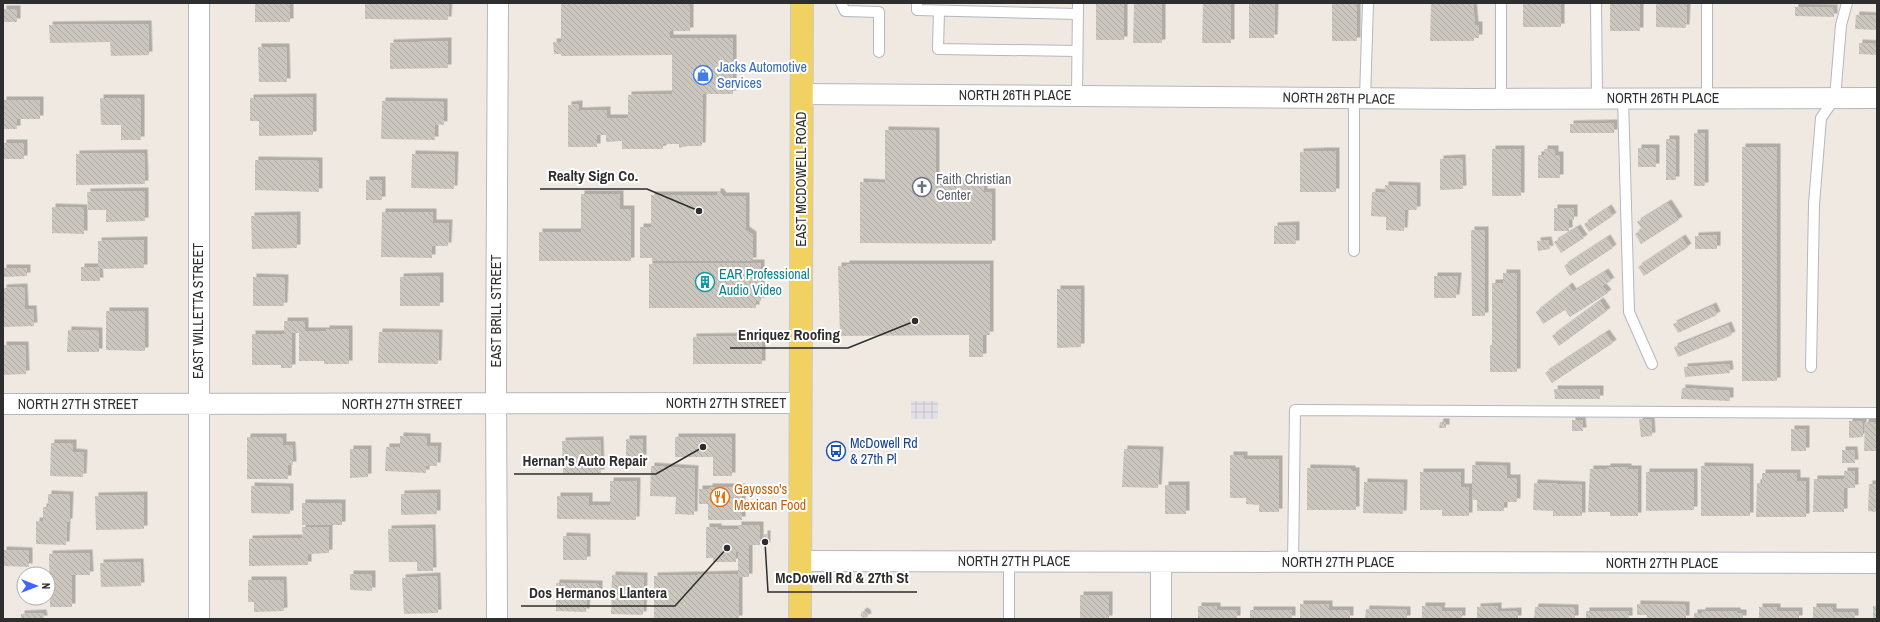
<svg xmlns="http://www.w3.org/2000/svg" width="1880" height="622" font-family="'Archivo Narrow',sans-serif">
  <defs>
    <pattern id="industrial-grid" width="8" height="8" patternUnits="userSpaceOnUse"><rect width="8" height="8" fill="#e3e1e8"/><path d="M0 4h8M4 0v8" fill="none" stroke="#c3c1c7"/></pattern>
    <pattern id="building-back-hatch" width="6" height="6" patternUnits="userSpaceOnUse"><rect width="6" height="6" fill="#cbc7bf"/><path d="M-1 5l2 2M0 0l6 6M5-1l2 2" fill="none" stroke="#afaba4"/></pattern>
    <filter id="shadow"><feDropShadow dx="3.5" dy="-3.5" stdDeviation="0" flood-color="#0004"/></filter>
  </defs>
  <rect width="100%" height="100%" fill="#efe9e1"/>
  <path fill="url(#industrial-grid)" d="M911 401H938V419H911Z"/>
  <path fill="url(#building-back-hatch)" filter="url(#shadow)" d="M255 3H290V22H255Z
    M365 3H449L448 20 365 19Z
    M561 3H690V31H670V38H733V94H703L702 146H688L679 148V144H663V149H622V141L606 142V135H597V147H568V105L579 104V111L607 110V118H628V95L672 94V55L561 56V54H554L553 42H561Z
    M1096 3H1124V40H1096Z
    M1134 3H1162V43H1133Z
    M1203 3H1231V43H1202Z
    M1249 3H1275L1274 38H1249Z
    M1332 3H1357V41H1332Z
    M1431 3H1473L1475 25H1479V38H1474V41H1430Z
    M1523 3H1561V27H1523Z
    M1610 3H1640V31H1610Z
    M1656 3 1687 4 1686 28 1656 27Z
    M1795 7 1834 8V17L1795 16Z
    M3 9H17V22H3Z
    M1856 15 1877 16V30L1855 29Z
    M148 24 149 55 111 56 110 42 50 43 49 25Z
    M448 41V68L390 69V43Z
    M1859 43 1877 44V55L1859 54Z
    M258 47H286L287 82H259Z
    M313 97V135L259 136V121H250V98Z
    M100 98H141V140H121V125H101Z
    M3 100H40V119H17V129H3Z
    M382 101 444 102V125L435 124V140L381 139Z
    M1614 123V133H1570V124Z
    M885 130 936 131V182L984 183V192H992V244L860 243V182L885 183Z
    M1694 133H1705V186H1694Z
    M1666 139H1676V180H1666Z
    M3 143H24V159H3Z
    M1742 147H1777V381H1742Z
    M1638 148H1656V167H1638Z
    M1492 149H1521V196H1492Z
    M1544 149H1555V155H1560V178H1538V155H1544Z
    M1325 151H1336V192H1300V152Z
    M144 153 145 184 76 185V154Z
    M412 154 455 155 454 189 411 188Z
    M1462 158 1463 189 1440 190V159Z
    M255 160 319 161V192L255 190Z
    M366 180H382V200H366Z
    M1385 185 1417 186V210H1405L1404 231 1386 230V217L1371 216 1372 192 1385 193Z
    M145 191V221L106 222V210H88L87 192Z
    M717 192H720L723 196H746V230L753 235V261H652V258H640V227H651V195H717Z
    M581 194H620V209H631V261H539V232H581Z
    M1668 203 1679 220 1641 244 1635 234 1642 229 1637 222Z
    M52 207 84 208V234L52 233Z
    M1554 208H1574V220H1569V231H1554Z
    M1608 208 1613 216 1589 232 1584 224Z
    M382 212H433V223H449L448 246H432V258L381 257Z
    M297 215V248L252 249 251 216Z
    M1296 225V244H1274V226Z
    M1577 228 1584 238 1561 253 1554 242Z
    M1471 230H1485V316H1472Z
    M1717 235V249H1695V236Z
    M1607 238 1613 248 1570 276 1564 266Z
    M1682 238 1688 247 1644 276 1638 267Z
    M144 240V268L99 269 100 281H81V267H98V241Z
    M1548 240 1550 249 1538 251 1537 241Z
    M761 263V301H756V308H649V264Z
    M846 264H990V335H983V357H969V335L840 336 838 266H846Z
    M3 268H27V276L3 277Z
    M1605 272 1611 281 1602 286 1608 293 1570 317 1565 310 1543 324 1536 312 1569 286 1573 292Z
    M1503 273H1517V372H1490V345H1492V283H1503Z
    M440 276V306H400V277Z
    M1434 276H1458L1456 298H1434Z
    M253 277 285 278 284 306H253Z
    M24 287 25 309H33L34 326 4 327 3 288Z
    M1057 289H1081V347L1057 348Z
    M1600 301 1607 311 1559 346 1552 336Z
    M1713 306 1717 315 1678 333 1673 324Z
    M106 311H145V351L106 350Z
    M284 321H305V331H326V329H349V364H324V361H299V333H292V368H281V365H252V334H284Z
    M1728 325 1732 335 1678 357 1674 347Z
    M68 330 99 331V352H67Z
    M379 332 439 333 438 364 378 363Z
    M1606 333 1613 343 1552 383 1545 373Z
    M762 336V364H693V337Z
    M3 345H25L26 374 3 375Z
    M1729 364 1730 373 1685 377 1684 367Z
    M1682 388 1730 391V401L1681 399Z
    M1554 389H1600V399H1555Z
    M1639 419H1651L1652 436 1641 437Z
    M1572 420H1582L1583 431H1572Z
    M1849 421H1863V437L1849 438Z
    M1440 422H1446V428H1439Z
    M1865 422H1877V451H1864Z
    M1791 429H1806V451H1791Z
    M400 436 427 437V446H438L437 466H426V473L385 471 386 447H400Z
    M247 437H283V445H292L293 465H288V479H247Z
    M675 437H732V476H713V457H675Z
    M626 439H643V458H626Z
    M600 440 601 473H563L562 441Z
    M51 443H73V452L84 453 83 477 50 476Z
    M835 447H838L839 459H835Z
    M350 449H368V477L350 478Z
    M1124 449 1160 450 1158 488 1122 487Z
    M1842 450H1854L1855 463H1842Z
    M1230 455H1244V459H1279V512H1259V505L1246 504V498H1230Z
    M1472 465 1507 466V478H1517V502H1504V511H1477V500H1472Z
    M651 466 695 469 694 515 675 514 676 497 650 496Z
    M1701 466 1750 467V516H1701Z
    M1607 467H1628V469H1638V516H1610V512H1588L1590 469H1607Z
    M1307 468 1352 469V471H1356V510H1307Z
    M1844 471H1855V488H1844V512H1813L1814 479H1844Z
    M1420 472H1461V487H1469V516H1442V510H1420Z
    M1646 472H1694V510L1646 511Z
    M1762 473H1797V481H1806V517H1756L1757 483H1762Z
    M610 481H637L636 520 557 519V496H589V505H610Z
    M1364 482 1404 483 1403 514 1363 513Z
    M1534 483 1582 485V516H1553V511L1533 510Z
    M1869 484H1877V512L1868 511Z
    M1165 485H1186V514H1165Z
    M251 486 290 487V514L251 513Z
    M709 487H742V520H708V504H699V489H709Z
    M437 493V514L401 515V494Z
    M48 494 70 495 69 522H67L66 545 36 544V521H43V507H48Z
    M144 495V529L96 530 95 496Z
    M302 503H342V525H302Z
    M738 525H760V545H749V577H739V619H654V576L738 574V552H736V562H713V558H706V527H718V529H738Z
    M302 527H329V553L308 554V565L249 566V539L303 538Z
    M432 528 433 571H417V562H389L388 529Z
    M764 534H767V546H764Z
    M563 536 587 537V560H563Z
    M3 550 29 551V567L3 566Z
    M89 553 90 575H72V607H50L49 554Z
    M140 562 141 586 101 587 100 563Z
    M350 574H372V591L350 590Z
    M612 575 644 576 643 615 611 614Z
    M437 576 438 613 404 614 402 578Z
    M248 580H283L284 611 254 612V602H248Z
    M556 583 599 584V598H587L586 612 556 611Z
    M1080 595H1109V619H1080Z
    M1300 604H1329V610H1350V619H1300Z
    M1637 604 1686 605V619H1647V615H1637Z
    M1198 606H1217V610H1237V619H1198Z
    M1422 606H1442L1441 611H1462V619H1422Z
    M1498 606V612L1518 611V619H1477V607Z
    M1873 606H1877V619H1873Z
    M1535 607 1575 608V619H1534Z
    M1759 607H1777V611H1799V619H1759Z
    M1813 607H1833V612H1855V619H1813Z
    M1366 609 1407 610V619H1365Z
    M1250 610H1292V619H1250Z
    M864 611 867 613 868 617 864 618 861 616V613Z
    M1586 611H1629V619H1586Z
    M1702 611H1737V613H1743V619H1694V613H1702Z
    M43 613 44 619H21V614Z"/>
  <g fill="none" stroke-linecap="round" stroke-linejoin="round">
    <g stroke="#b4b7c1" stroke-width="12">
      <path id="lane" d="M841 3 845 11 879 12V52
        M917 3V10L1078 14
        M1501 3V98
        M1596 3 1597 98
        M1707 3V98
        M939 11 938 49 1077 51
        M1077 95 1078 3
        M1354 98V251
        M1365 98 1368 3
        M1623 98 1629 312 1652 364
        M1811 367 1814 204 1821 118 1835 98 1841 25 1847 3
        M1293 562 1295 410 1877 413
        M1009 619V561"/>
    </g>
    <g stroke="#b4b7c1" stroke-width="22">
      <path id="street" d="M801 94 1473 99 1877 98
        M3 404 801 403
        M800 561 1877 563
        M1161 562V619
        M199 619V3
        M497 619 496 383 498 3"/>
    </g>
    <g stroke="#c9c9c9" stroke-width="24">
      <path id="primary" d="M800 619 802 3"/>
    </g>
    <use href="#lane" stroke="#fff" stroke-width="10"/>
    <use href="#street" stroke="#fff" stroke-width="20"/>
    <use href="#primary" stroke="#f2d163" stroke-width="22"/>
  </g>
  <defs>
    <g id="shop-ring" transform="scale(1)"><circle r="9.5" fill="#fff" stroke="#3f7fe0" stroke-width="1.5"/><path d="M-5-2.5h2.3a2.7 3.5 0 0 1 5.4 0H5L5.5 6h-11ZM-1.5-2.5h3a1.5 2.3 0 0 0-3 0Z" fill="#3f7fe0"/></g>
    <g id="church-ring" transform="scale(1)"><circle r="9.5" fill="#fff" stroke="#6b7280" stroke-width="1.5"/><path d="M-1.2-6h2.4v3.5h3.3v2.4h-3.3V6h-2.4V-.1h-3.3v-2.4h3.3Z" fill="#6b7280"/></g>
    <g id="building-ring" transform="scale(1)"><circle r="9.5" fill="#fff" stroke="#0f9aa8" stroke-width="1.5"/><path d="M-4-6H4V6H1V3H-1V6H-4ZM-2.5-4.3h1.7v1.8h-1.7ZM.8-4.3h1.7v1.8H.8ZM-2.5-1h1.7V.8h-1.7ZM.8-1h1.7V.8H.8Z" fill="#0f9aa8"/></g>
    <g id="bus-ring" transform="scale(1)"><circle r="9.5" fill="#fff" stroke="#1a4fb4" stroke-width="1.5"/><path d="M-5-6H5V4H4V6H2V4H-2V6H-4V4H-5ZM-3.5-4V0h7V-4ZM-3.5 1.2v1.5H-2V1.2ZM2 1.2v1.5H3.5V1.2Z" fill="#1a4fb4"/></g>
    <g id="restaurant-ring" transform="scale(1)"><circle r="9.5" fill="#fff" stroke="#e8710a" stroke-width="1.5"/><path d="M-5-6h1v4h1v-4h1v4h1v-4h1v5L-1.5 .5V6h-2V.5L-5-1ZM5-6V6H3V1.5H1.5Q1.5-4 5-6Z" fill="#e8710a"/></g>
  </defs>
  <g fill-rule="evenodd">
    <use href="#shop-ring" x="703" y="75"/>
    <use href="#church-ring" x="922" y="187"/>
    <use href="#building-ring" x="705" y="282"/>
    <use href="#bus-ring" x="836" y="451"/>
    <use href="#restaurant-ring" x="720" y="497"/>
  </g>
  <g text-anchor="middle" stroke-width="4" stroke-linejoin="round" paint-order="stroke">
    <g font-size="14" fill="#366cbe" stroke="#fff" text-anchor="start">
      <text x="717" y="72">Jacks Automotive<tspan x="717" dy="16">Services</tspan></text>
    </g>
    <g font-size="14" fill="#2e2e2e" stroke="#fff">
      <text x="1015" y="100">NORTH 26TH PLACE</text>
      <text transform="translate(1339 98) rotate(1)" y="5">NORTH 26TH PLACE</text>
      <text x="1663" y="103">NORTH 26TH PLACE</text>
      <text transform="translate(801 179) rotate(-90)" y="5">EAST MCDOWELL ROAD</text>
      <text transform="translate(198 311) rotate(-90)" y="5">EAST WILLETTA STREET</text>
      <text transform="translate(496 311) rotate(-90)" y="5">EAST BRILL STREET</text>
      <text x="726" y="408">NORTH 27TH STREET</text>
      <text x="78" y="409">NORTH 27TH STREET</text>
      <text x="402" y="409">NORTH 27TH STREET</text>
      <text x="1014" y="566">NORTH 27TH PLACE</text>
      <text x="1338" y="567">NORTH 27TH PLACE</text>
      <text x="1662" y="568">NORTH 27TH PLACE</text>
    </g>
    <g font-size="14" fill="#5b616d" stroke="#fff" text-anchor="start">
      <text x="936" y="184">Faith Christian<tspan x="936" dy="16">Center</tspan></text>
    </g>
    <g font-size="14" fill="#0d838f" stroke="#fff" text-anchor="start">
      <text x="719" y="279">EAR Professional<tspan x="719" dy="16">Audio Video</tspan></text>
    </g>
    <g font-size="14" fill="#164399" stroke="#fff" text-anchor="start">
      <text x="850" y="448">McDowell Rd<tspan x="850" dy="16">&amp; 27th Pl</tspan></text>
    </g>
    <g font-size="14" fill="#c56008" stroke="#fff" text-anchor="start">
      <text x="734" y="494">Gayosso's<tspan x="734" dy="16">Mexican Food</tspan></text>
    </g>
  </g>
  <path fill="none" stroke="#2e2e2e" stroke-width="1.5" d="M699 211L647 189H540M915 321L848 348H730M703 447L656 474H514M765 542L768 592H917M727 548L675 606H521"/>
  <g fill="#2e2e2e" stroke="#fff" stroke-width="1.5">
    <circle cx="699" cy="211" r="4"/>
    <circle cx="915" cy="321" r="4"/>
    <circle cx="703" cy="447" r="4"/>
    <circle cx="765" cy="542" r="4"/>
    <circle cx="727" cy="548" r="4"/>
  </g>
  <g font-size="15" text-anchor="middle" font-weight="bold" fill="#2e2e2e" stroke="#fff" stroke-width="4" stroke-linejoin="round" paint-order="stroke">
    <text x="593" y="181">Realty Sign Co.</text>
    <text x="789" y="340">Enriquez Roofing</text>
    <text x="585" y="466">Hernan's Auto Repair</text>
    <text x="842" y="583">McDowell Rd &amp; 27th St</text>
    <text x="598" y="598">Dos Hermanos Llantera</text>
  </g>
  <rect width="1880" height="622" fill="none" stroke="#2e2e2e" stroke-width="8"/>
  <g transform="translate(36 586) rotate(90)"><circle r="19" fill="#ffffff" stroke="#ababab"/>
  <path d="M0-3L7 15L0 10L-7 15Z" fill="#4264fb"/>
  <text y="-6" font-size="11" font-weight="bold" text-anchor="middle" fill="#2e2e2e">N</text>
  </g>
</svg>
